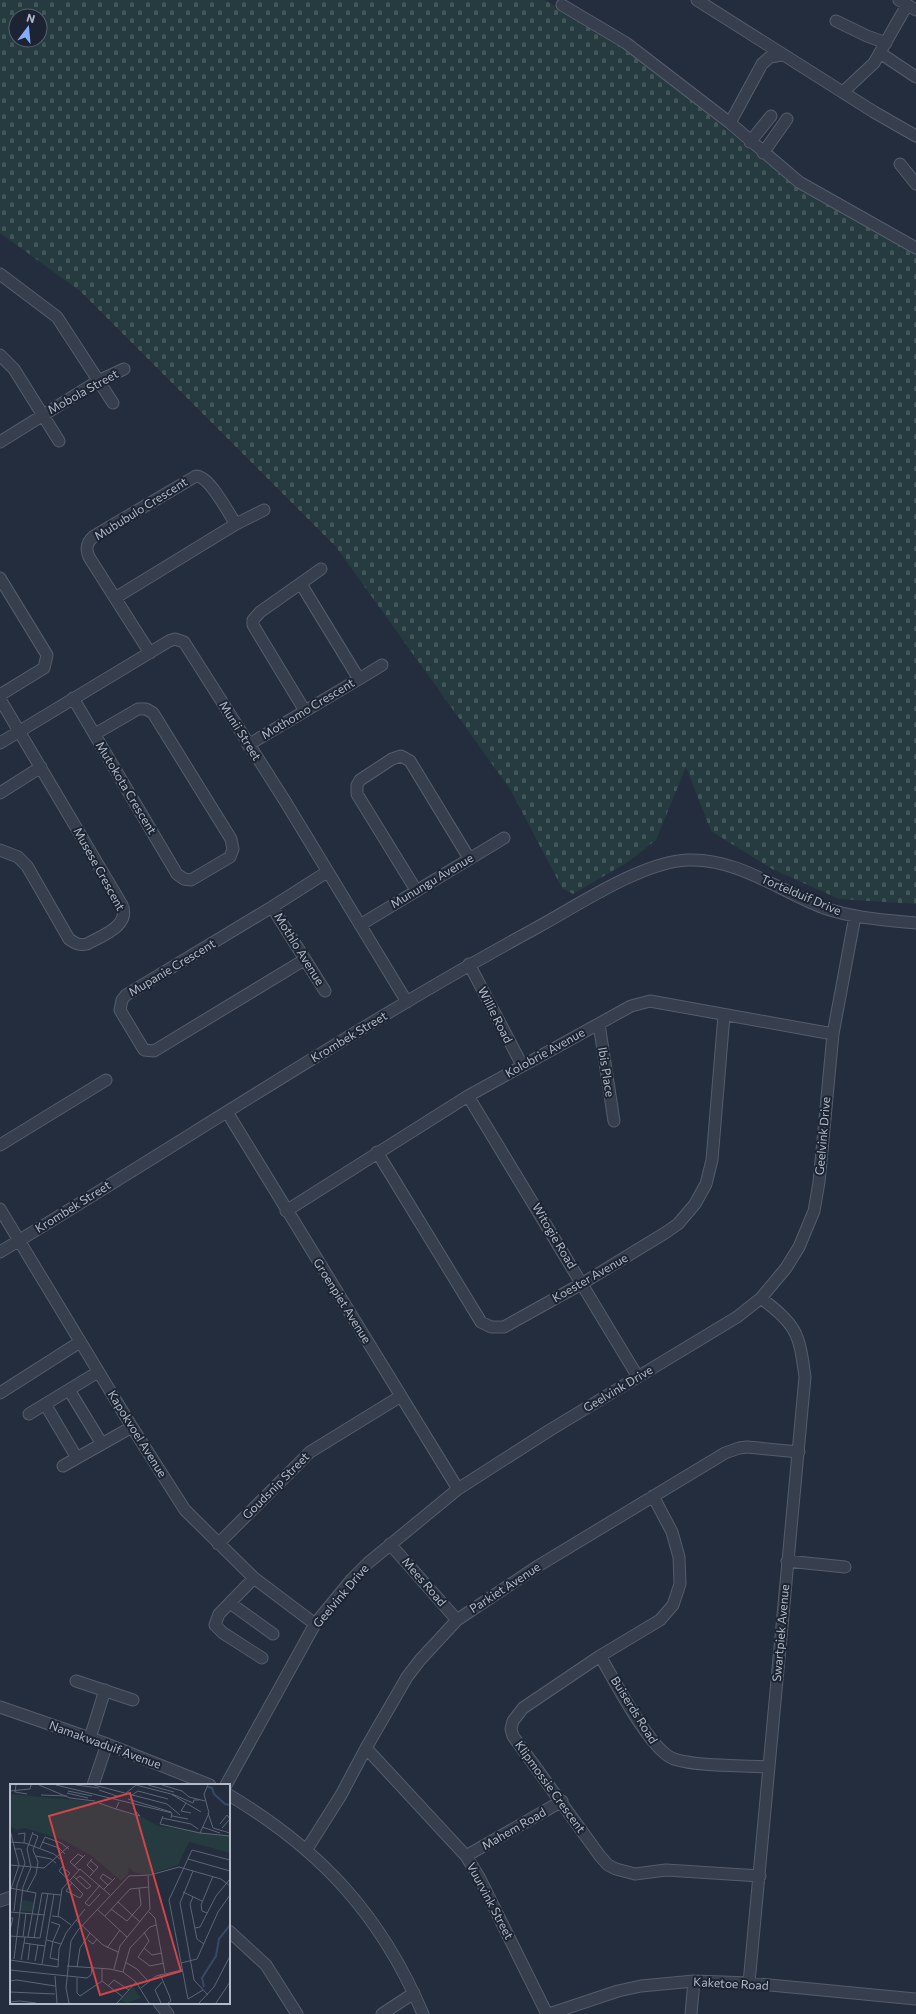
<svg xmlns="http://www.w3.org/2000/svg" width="916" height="2014" font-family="Commissioner,sans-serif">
  <defs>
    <pattern id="cemetery-stones" width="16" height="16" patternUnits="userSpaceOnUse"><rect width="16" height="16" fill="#253b3f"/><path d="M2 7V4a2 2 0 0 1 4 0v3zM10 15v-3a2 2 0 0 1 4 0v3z" fill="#425559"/></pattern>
  </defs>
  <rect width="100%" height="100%" fill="#232d3e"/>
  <path fill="url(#cemetery-stones)" fill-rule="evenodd" d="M0 0H545L631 51 792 184 916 251V904L839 899 772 869 711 831 686 767 656 840 628 862 573 894 562 888 510 789 336 547 80 291 0 233ZM16 16H40V40H16Z"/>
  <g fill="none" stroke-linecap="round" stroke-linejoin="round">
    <g stroke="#555d6c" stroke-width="13">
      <path id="minor" d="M697 0 874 112 916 136
        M899 0 916 10
        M562 5 626 43 730 123 762 64 770 57 782 55
        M836 21 867 36 886 43
        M880 53 916 77
        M843 92 874 63 907 5
        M730 123 799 182 916 248
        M750 142 771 116
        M763 153 787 119
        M900 164 916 184
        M0 274 57 317 113 403
        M0 355 14 369 59 441
        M0 442 98 381 124 369
        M0 578 47 655 44 668 0 695
        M115 598 236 524 264 510
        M150 653 89 557C85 548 87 542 94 536L196 476C210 476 228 513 236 524
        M359 679 382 665
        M73 698 177 874 184 879 191 880 230 857 233 849 231 839 153 713 146 709H138L95 734
        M0 699 122 905C131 926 101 936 87 944 79 946 75 943 69 939L27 866 18 857 0 850
        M305 711 253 625V620L260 612 321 569
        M0 743 169 641 175 639 184 642 285 801 407 1002
        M248 745 359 679 301 584
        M0 793 41 767
        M416 890 357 794V785L360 780 392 759 401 756 410 761 469 858
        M272 907 325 991
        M360 925 504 838
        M304 960 154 1051 144 1050 120 1010 122 1000 126 995 272 907 327 872
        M469 964 522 1065
        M599 1024 614 1121
        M468 1096 638 1377
        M227 1112 458 1489
        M0 1145 106 1080
        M377 1152 481 1322 491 1327H504L583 1283 665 1233 678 1224 695 1204 706 1184 712 1160 724 1015
        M0 1209 132 1427 185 1510 254 1578 315 1624
        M286 1211 468 1096 631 1006 650 1001 661 1003 833 1034
        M0 1252C180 1144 354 1027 538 927 578 905 644 861 688 860 738 858 779 891 824 908 853 918 885 920 916 923
        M69 1390 102 1444
        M0 1393 80 1342
        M45 1404 77 1458 132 1427
        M29 1414 98 1372
        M63 1466 77 1458
        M653 1496 672 1532 679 1557 680 1584 673 1605 660 1620 600 1656 523 1708 513 1721 511 1729 513 1736 600 1856 608 1865 616 1869 635 1874 666 1870 760 1876
        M218 1544 310 1452 401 1396
        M390 1544 457 1620
        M787 1561 845 1567
        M254 1578 219 1614 215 1625 223 1633 262 1658
        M230 1603 273 1634
        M600 1656C614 1679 650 1751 674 1759 700 1767 741 1765 769 1767
        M76 1681 133 1700
        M0 1707 107 1744 210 1785
        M90 1738 105 1690
        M366 1748 466 1856 479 1877 547 2014
        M93 1785 107 1744
        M226 1785 315 1624 352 1579 368 1563 458 1489 550 1430 737 1317 761 1298 786 1268 799 1247 814 1211 819 1182 833 1034 855 916
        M229 1795C321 1850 381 1915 423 2014
        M307 1849 341 1795 366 1748 407 1677 420 1660 457 1620 538 1566 725 1453 739 1448 747 1447 799 1452
        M466 1856 562 1801
        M0 1901 11 1897
        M229 1931 266 1965 297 2014
        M749 1983 805 1377C799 1332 797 1326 761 1298
        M159 2003 168 2014
        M382 2014 414 1993
        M549 2014 618 1991 641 1986 694 1981 749 1983 916 1999
        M691 2014 694 1981"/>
    </g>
    <use href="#minor" stroke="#373f4e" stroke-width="11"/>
  </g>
  <g text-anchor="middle" stroke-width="4" stroke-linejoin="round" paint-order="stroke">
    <g font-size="12" fill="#b3bac9" stroke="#1c2433">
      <text transform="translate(83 392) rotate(-29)" y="4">Mobola Street</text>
      <text transform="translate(141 509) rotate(-32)" y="4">Mububulo Crescent</text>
      <text transform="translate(308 709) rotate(-31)" y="4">Mothomo Crescent</text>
      <text transform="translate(240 731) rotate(58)" y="4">Munii Street</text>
      <text transform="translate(126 788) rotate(59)" y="4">Mutokota Crescent</text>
      <text transform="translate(99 869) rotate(61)" y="4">Musese Crescent</text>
      <text transform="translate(432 881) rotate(-31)" y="4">Munungu Avenue</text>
      <text transform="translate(801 895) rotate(23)" y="4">Tortelduif Drive</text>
      <text transform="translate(299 949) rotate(58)" y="4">Mothlo Avenue</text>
      <text transform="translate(172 968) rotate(-31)" y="4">Mupanie Crescent</text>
      <text transform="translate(495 1015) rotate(63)" y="4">Willie Road</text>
      <text transform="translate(349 1037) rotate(-31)" y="4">Krombek Street</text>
      <text transform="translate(545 1053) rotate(-29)" y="4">Kolobrie Avenue</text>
      <text transform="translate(606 1072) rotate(81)" y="4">Ibis Place</text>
      <text transform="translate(823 1136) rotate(-85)" y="4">Geelvink Drive</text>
      <text transform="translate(73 1207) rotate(-32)" y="4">Krombek Street</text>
      <text transform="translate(554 1236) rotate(59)" y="4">Witogie Road</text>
      <text transform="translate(590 1278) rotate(-30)" y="4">Koester Avenue</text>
      <text transform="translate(342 1301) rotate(58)" y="4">Groenpiet Avenue</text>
      <text transform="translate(618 1389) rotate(-31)" y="4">Geelvink Drive</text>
      <text transform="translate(137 1434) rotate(58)" y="4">Kapokvoel Avenue</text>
      <text transform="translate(276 1486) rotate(-45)" y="4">Goudsnip Street</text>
      <text transform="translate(424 1582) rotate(49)" y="4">Mees Road</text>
      <text transform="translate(505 1588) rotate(-33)" y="4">Parkiet Avenue</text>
      <text transform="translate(341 1596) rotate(-50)" y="4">Geelvink Drive</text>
      <text transform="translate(781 1633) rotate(-85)" y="4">Swartpiek Avenue</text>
      <text transform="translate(634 1710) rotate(58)" y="4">Buiserds Road</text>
      <text transform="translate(105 1745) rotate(20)" y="4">Namakwaduif Avenue</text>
      <text transform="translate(550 1787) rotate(54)" y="4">Klipmossie Crescent</text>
      <text transform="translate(514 1829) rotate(-30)" y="4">Mahem Road</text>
      <text transform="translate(490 1901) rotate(62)" y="4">Vuurvink Street</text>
      <text transform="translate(731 1984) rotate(3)" y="4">Kaketoe Road</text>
    </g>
  </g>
  <g transform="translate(10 1784)">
    <rect width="220" height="220" fill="#232d3e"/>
    <path d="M0 10 86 18 132 33 148 42 220 52V69L179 58 168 81 136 91 123 88 119 83 118 90 111 97 82 72 53 56 15 44 7 46 0 42Z" fill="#253b3f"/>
    <path d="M12 116 24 118 22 128 10 127ZM123 203 131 214 117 219 111 216Z" fill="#253b3f"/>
    <path fill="none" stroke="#384968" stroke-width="2" d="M198 3 202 4 204 10 215 20 220 21M194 203 192 194 206 172 209 155 220 141"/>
    <path fill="none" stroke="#5d6576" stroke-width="1" d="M6 1 5 8 17 10M29 1 60 14 85 17M46 1 162 29 161 34M66 1 89 4M84 1 157 20 170 31M126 1 161 10 191 28M138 1 164 8M152 1 172 7 179 13 195 17M89 6 107 12M0 7 20 5 21 1M58 7 82 12M57 9 78 14M116 9 126 1M162 10 183 19 184 16H189M31 11 57 12M122 11 128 7 158 15M118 15 161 28M89 19 106 25 109 18M176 19 171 27 181 29M106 25 130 32 123 24M198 29 203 44 220 49M153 32 150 40 190 49 199 29 194 10 198 1M162 32 178 35M152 34 181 40 188 45M210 40 217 31 220 35 212 44M192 43 210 49M0 46 9 81 0 108M190 49 220 52M8 50 15 49 14 59M0 58 15 59 44 70 50 75M32 58 49 64 55 70M30 64 35 53 51 59 59 65M26 72 41 75 46 79M82 75 77 81 84 88M178 75 220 87M0 81 34 84 59 62M64 82 75 71M69 86 60 78 68 70 73 73M183 87 170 119 184 196 198 211M63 92 77 105 81 102 70 92 66 95M80 92 88 83 80 76M56 94 60 89 52 83 49 87 62 99 73 110 70 114 56 107 62 99M90 101 75 119 79 122 90 110M98 101 90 94 93 90 102 96M0 104 26 109 18 153M94 105 105 94M17 107 26 90 28 78 23 66 28 52 23 50M173 108 192 117M183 113 180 120 187 155 194 160M108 118 130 138M87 125 117 153M101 125 117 137 131 121 129 104M4 127 7 101 15 79 11 65H4M0 128 35 131M139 128 145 134 155 189M197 129 192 127 191 121 203 92M42 132 50 133 61 141M95 132 120 105 139 103M48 133 52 105 70 85 100 111M0 134H3L0 146M66 136 93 161 108 168M41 138 50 141 43 157 40 174 49 176M185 144 190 143 206 112 220 95M134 148 139 157 128 173 140 182 154 179M0 152 30 154 38 109M13 153 16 129M24 154 32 109 51 111M37 156 51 160M78 156 83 160 87 155M14 159 35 162M97 164 110 146M134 164 142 171 152 169M4 175 13 103 21 83 17 65 23 48M0 176 48 183 49 165 56 149 75 125M11 176 15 153M18 176 20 160M25 177 28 161M115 178 127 185 138 197M171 179 187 175 208 128 220 111M32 180 44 110M57 182 100 185 113 188 126 198 139 219M67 183 70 164 80 149M104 185 110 162 140 125 138 92M0 186 77 194 81 191 82 184M113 188 120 164 140 143 146 141M150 190 159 211 161 217 158 219M45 192 47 219M67 194V209L70 212 92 197M0 197 7 196 45 202M92 197 113 213M92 197V184M98 202 104 196 119 206M131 204 146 192 172 186M193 206 178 215 159 116 182 66 220 76M0 208 45 210M0 218 10 217 26 219M59 219 56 204 61 157 68 146 119 92 140 91 169 83 211 95 220 102M107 219 126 198M151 219 145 206 152 198M189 219 204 203 220 172M206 219 220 198"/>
    <path fill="#cf4548" fill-opacity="0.15" stroke="#cf4548" stroke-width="2" d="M120 9 171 187 90 211 39 32Z"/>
    <rect width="220" height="220" fill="none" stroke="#b3bac9" stroke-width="2"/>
  </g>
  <g transform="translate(28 28) rotate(16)"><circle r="19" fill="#1c2433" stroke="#58606f"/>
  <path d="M0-3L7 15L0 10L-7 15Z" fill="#86adfb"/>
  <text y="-6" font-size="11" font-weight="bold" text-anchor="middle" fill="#b3bac9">N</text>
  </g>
</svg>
